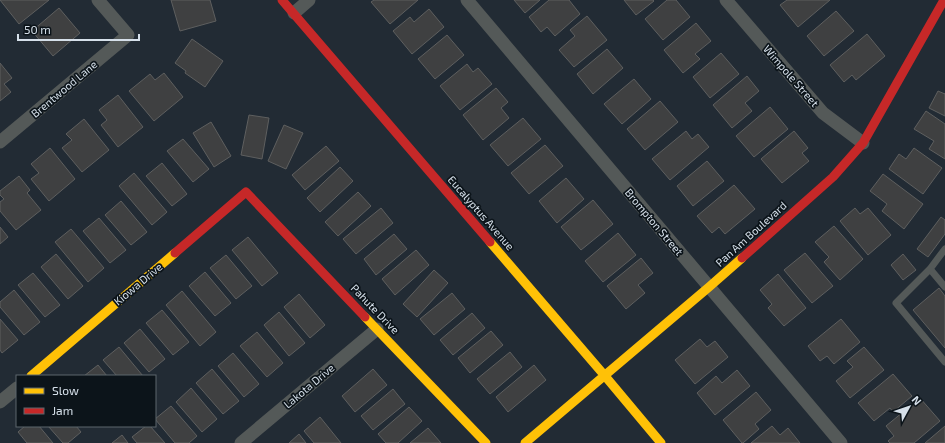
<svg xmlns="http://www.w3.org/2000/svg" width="945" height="443" font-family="'Exo 2',sans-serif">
  <rect width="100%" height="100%" fill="#222b34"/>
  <path fill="#3f4041" stroke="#5e5f5f" d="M0 0H49L19 24Z
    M171 0H210L216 21 180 31Z
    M374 0H418L390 24 371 2Z
    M514 0H540L525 13Z
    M549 0H569L580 14 555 36 547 27 541 32 529 17Z
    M624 0H653L654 1 636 15Z
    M667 0H676L690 17 663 40 645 19Z
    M787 0H830L798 27 780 5Z
    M59 8 80 33 53 56 32 31Z
    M429 9 444 27 412 54 393 31 410 17 414 22Z
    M836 11 854 31 824 56 807 36Z
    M587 16 607 40 574 67 559 50 575 36 570 30Z
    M696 23 711 41 695 54 700 59 683 73 664 50Z
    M867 34 885 56 856 80 852 75 844 82 830 65Z
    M447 35 464 55 435 79 418 59Z
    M192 39 223 61 205 87 185 73 186 71 175 63Z
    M607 49 623 68 593 94 577 74Z
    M721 53 739 74 710 98 693 77Z
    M0 63 12 78 4 84 11 92 0 101Z
    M467 64 473 72 478 68 492 84 460 110 440 86Z
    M164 73 183 97 154 121 129 91 150 74 155 80Z
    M747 76 759 91 745 103 752 111 732 128 713 105Z
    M634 79 651 99 622 124 604 104Z
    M496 88 508 102 501 108 509 118 483 140 463 115Z
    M938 91 945 94V93V116L929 108Z
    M118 95 143 127 118 147 101 125 107 120 99 110Z
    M660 101 678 122 645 150 627 129Z
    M770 107 788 129 754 157 736 136Z
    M926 111 945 124V159L929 149 934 141 914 129Z
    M249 115 269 118 262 159 241 155Z
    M523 118 541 139 508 166 490 145Z
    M84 119 109 150 82 172 62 148 72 140 66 134Z
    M211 122 231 156 214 167 193 133Z
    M284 125 303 133 286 169 268 161Z
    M686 131 692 139 698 134 709 147 670 180 652 159Z
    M794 131 808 148 802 153 809 161 782 183 761 159Z
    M183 139 209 169 193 182 167 151Z
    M545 145 563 166 529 194 511 173Z
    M326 146 339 161 305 190 292 175Z
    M50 148 75 179 49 201 31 179 39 173 31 164Z
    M914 148 942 168 923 194 889 169 899 154 906 159Z
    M707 161 724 181 693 206 677 186Z
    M162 163 187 194 172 206 146 176Z
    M340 167 353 181 320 212 307 198Z
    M134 173 167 212 152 225 119 186Z
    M883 174 923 204 904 229 882 211 887 204 870 191Z
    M19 176 30 190 27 193 41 210 16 230 0 211V202L4 199 0 195V191Z
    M566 178 584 199 557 223 539 201Z
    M734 185 755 209 725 234 719 227 712 233 697 216Z
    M358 192 371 206 338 236 325 222Z
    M593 200 613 224 581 250 561 227Z
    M121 201 147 232 131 245 105 215Z
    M381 208 393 223 356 254 343 239Z
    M855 208 860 214 868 208 891 235 868 255 840 221Z
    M941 217 945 220V234L928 257 917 249Z
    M99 218 126 250 110 263 83 231Z
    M834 226 863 259 840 280 824 262 829 257 815 242Z
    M0 227 8 237 0 244Z
    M71 229 104 268 88 282 55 242Z
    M618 233 636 255 603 282 585 261Z
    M394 234 407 249 376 275 364 259Z
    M248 237 278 273 262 286 232 250Z
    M416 250 429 265 395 295 382 279Z
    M805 253 833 286 812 303 784 270Z
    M56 254 83 286 68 299 41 267Z
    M903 254 916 270 903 280 891 265Z
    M226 255 252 286 236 299 210 268Z
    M641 258 653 273 638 285 645 293 626 309 607 286Z
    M434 270 448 283 417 317 403 304Z
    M205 272 231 303 215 316 189 286Z
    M33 273 60 305 45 317 18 285Z
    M778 274 806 308 784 326 768 308 772 304 760 290Z
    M939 288 945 296V348L913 310Z
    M14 290 40 322 24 335 0 307V302Z
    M182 291 216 332 200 346 166 305Z
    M452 293 465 309 434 335 420 319Z
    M299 294 325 325 310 338 284 307Z
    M162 310 189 342 173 355 146 323Z
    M279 312 305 343 289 356 264 325Z
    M472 313 485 328 453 355 440 340Z
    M0 319 18 340 2 353 0 350Z
    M841 319 860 342 834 364 827 356 820 361 808 346Z
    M140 329 165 359 149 372 124 343Z
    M491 331 503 345 470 373 458 358Z
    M257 332 283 363 267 377 240 346Z
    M700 339 707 347 715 341 728 357 695 384 675 360Z
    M119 347 143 376H117L103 360Z
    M864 347 884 370 850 398 836 381 853 367 847 361Z
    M510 352 522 367 490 394 477 379Z
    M233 353 259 384 244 397 218 366Z
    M98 365 107 376H84Z
    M534 365 546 380 508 412 496 397Z
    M212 369 239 401 223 414 196 383Z
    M373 369 387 385 355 412 342 396Z
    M737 370 750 386 715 415 697 393 716 376 722 383Z
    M893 374 912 396 893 412 890 408 874 421 858 403Z
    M191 388 217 419 202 432 176 402Z
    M393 389 405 404 373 430 361 416Z
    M756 392 771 410 755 424 759 429 743 443H742L723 420Z
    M920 398 940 421 914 443H890L888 441 894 436 886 426Z
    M171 406 197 436 189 443H175L155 419Z
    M409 407 422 421 398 443H386L378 434Z
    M320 417 341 443H314L304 431Z
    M25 426H39L53 443H27L18 432Z
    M48 426H76L81 432 68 443H63Z
    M146 426H150L165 443H137L132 437Z
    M772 426 780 435 788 428 800 443H751Z
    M945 426V443H925Z
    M428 428 441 443H410Z
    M299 434 306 443H289Z
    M122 435 128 443H112Z"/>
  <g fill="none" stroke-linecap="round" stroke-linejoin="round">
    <path stroke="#545958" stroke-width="7" d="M945 249 930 269 896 303 945 362
      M930 269 945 287"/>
    <path stroke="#545958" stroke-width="13" d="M467 0 841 443
      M726 0 823 113 863 143
      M294 13 309 0
      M0 142 128 35 98 0
      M0 402 17 388
      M241 443 377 329"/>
    <path stroke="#ffc107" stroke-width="9" d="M490 242 605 376 661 443
      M365 317 486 443
      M31 376 175 253
      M525 443 709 287 742 258"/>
    <path stroke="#c62828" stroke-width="9" d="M282 0 490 242
      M175 253 246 192 365 317
      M742 258 833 177 863 143 944 0"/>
  </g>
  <g text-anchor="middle" stroke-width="3.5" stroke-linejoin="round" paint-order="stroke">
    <g font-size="11" fill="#d6e0ea" stroke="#0c141a">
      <text transform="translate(791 76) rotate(49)" y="4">Wimpole Street</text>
      <text transform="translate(64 89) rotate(-40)" y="4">Brentwood Lane</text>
      <text transform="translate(481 213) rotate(49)" y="4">Eucalyptus Avenue</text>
      <text transform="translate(654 222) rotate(50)" y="4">Brompton Street</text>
      <text transform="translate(751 234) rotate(-42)" y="4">Pan Am Boulevard</text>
      <text transform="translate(138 284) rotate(-40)" y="4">Kiowa Drive</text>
      <text transform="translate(375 309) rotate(46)" y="4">Pahute Drive</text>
      <text transform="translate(309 386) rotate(-40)" y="4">Lakota Drive</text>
    </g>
  </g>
  <rect x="16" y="375" width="140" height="52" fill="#0c141a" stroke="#5d666d"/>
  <rect x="24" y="388" width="20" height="6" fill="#ffc107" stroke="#5d666d"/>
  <text x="52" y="395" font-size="12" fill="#d6e0ea">Slow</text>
  <rect x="24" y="408" width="20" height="6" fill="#c62828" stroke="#5d666d"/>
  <text x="52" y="415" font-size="12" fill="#d6e0ea">Jam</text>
  <g transform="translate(909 407) rotate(50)" stroke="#0c141a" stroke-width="3" paint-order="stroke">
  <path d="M0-3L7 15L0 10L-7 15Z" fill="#d6e0ea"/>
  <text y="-6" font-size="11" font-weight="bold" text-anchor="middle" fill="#d6e0ea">N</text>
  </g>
  <path d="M18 34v6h121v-6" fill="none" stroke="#d6e0ea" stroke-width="2"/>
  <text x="24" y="34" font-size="12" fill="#d6e0ea" stroke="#0c141a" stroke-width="3" paint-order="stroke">50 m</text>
</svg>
